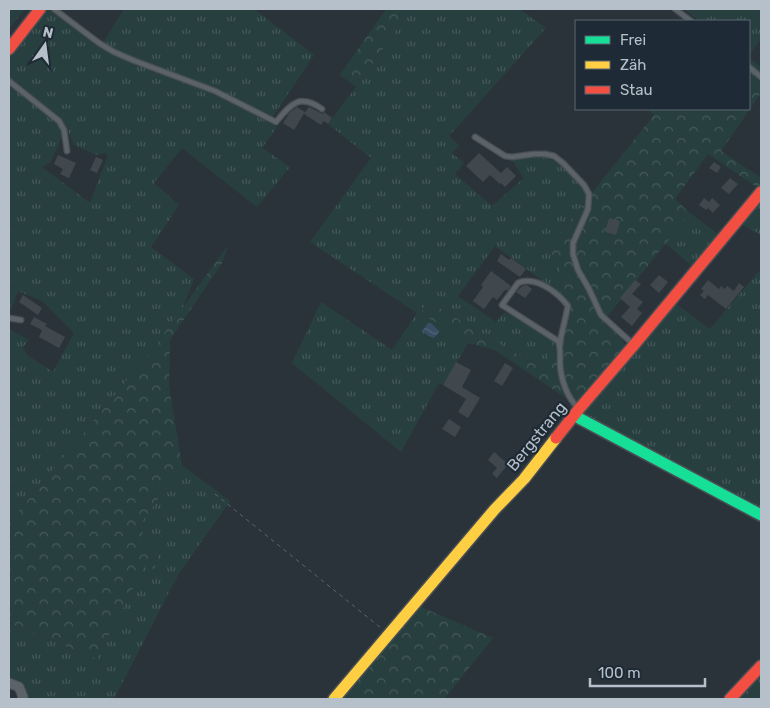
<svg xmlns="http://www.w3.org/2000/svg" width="770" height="708" font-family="Rubik,sans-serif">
  <defs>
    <pattern id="grass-tufts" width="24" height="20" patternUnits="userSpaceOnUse" patternTransform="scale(1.25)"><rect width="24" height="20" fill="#283f40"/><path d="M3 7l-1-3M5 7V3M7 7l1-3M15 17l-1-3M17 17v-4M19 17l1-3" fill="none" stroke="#45595a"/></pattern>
    <pattern id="forest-crowns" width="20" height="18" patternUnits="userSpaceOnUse" patternTransform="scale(1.25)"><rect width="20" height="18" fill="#283f40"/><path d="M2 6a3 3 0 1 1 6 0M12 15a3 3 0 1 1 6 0" fill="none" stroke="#45595a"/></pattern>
    <pattern id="water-waves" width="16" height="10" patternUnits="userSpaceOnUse" patternTransform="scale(1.25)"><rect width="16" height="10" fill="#374e63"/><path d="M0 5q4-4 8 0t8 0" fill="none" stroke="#526678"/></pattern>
  </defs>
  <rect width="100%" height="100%" fill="#2b333a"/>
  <path fill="url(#grass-tufts)" fill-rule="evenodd" d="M9 9H25L9 29Z
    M44 9H48L53 11 104 49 115 56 215 93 277 127 262 148 290 167 257 207 182 148 154 183 179 205 151 247 194 279 183 307 155 346 40 486 9 522V329L29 340 23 347 27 355 53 372 74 333 42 301 18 291 9 314V57ZM61 121 65 124 74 145 97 155 105 153 108 155 90 203 42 167 51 161 60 142 61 133 58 123Z
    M124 9H254L314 55 272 118C254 108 236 97 217 89 179 74 138 63 103 43Z
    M411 9H519L546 28 449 136 459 145 452 153 464 163 455 174 492 206 524 178 512 160C520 159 528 157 535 157 559 155 578 178 588 197L560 262 561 294 495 246 458 296 496 322 505 312 553 339 544 370 427 301 421 313 468 343 443 385 439 383 401 452 292 363 321 302 392 350 417 313 310 242 371 158 328 124 356 87Z
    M683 9H761V39L749 55V21H700Z
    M761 196V235L739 223Z
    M690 213 719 235 692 266 665 243Z
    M759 271 761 272V509L581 415 675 303 710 329Z
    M182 465 230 501 178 575 114 699H26L22 684 9 678V623L97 659 144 566 155 568 158 557 139 526Z"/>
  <path fill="url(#forest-crowns)" d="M386 9H411L356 87 340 75Z
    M749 58 761 67V93L721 151 761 178V183L758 188 708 154 675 199 690 213 603 322C612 330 624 336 625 349L579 407 495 350 468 343 421 313 427 301 544 370 553 339 562 342 570 304 561 294 560 262 547 249 654 115 648 109H749Z
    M228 245 222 263 170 340 169 386 182 465 139 526 158 557 155 569 144 567 97 659 9 623V522L40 486 155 346Z
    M419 606 493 638 444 699H340Z
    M761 671V699H734Z"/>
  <path fill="url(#water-waves)" d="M428 323H431L439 331V332L434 338C430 337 424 334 423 330Z"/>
  <path fill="#40474d" d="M297 107 305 112 294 130 283 123 290 112Z
    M309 107 323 114 324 112 332 118 328 124 324 121 321 125 304 114Z
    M479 153 501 173 507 167 516 176 505 187 501 183 500 184 490 175 483 182 466 166Z
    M58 155 76 163 69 178 60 174 63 169 54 164Z
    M96 157 103 160 97 173 90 170Z
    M714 162 721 167 717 173 709 168Z
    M730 178 738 184 729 194 721 188Z
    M704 198 709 202 712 198 720 205 713 213 708 208 706 210 699 205Z
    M609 218 620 221 616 235 605 232Z
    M501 254 509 260 511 258 526 269 520 277 497 261Z
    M491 271 511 286 508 290H505L497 300 493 297 484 309 473 301 483 287 481 285Z
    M659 275 668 282 659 293 650 285Z
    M635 280 641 284 632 294 643 302 637 309 642 313 632 326 621 317 630 307 620 298Z
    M708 280 719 289 721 286 725 289 727 286 734 291 739 283 744 287 726 309 708 295 705 299 700 295 704 291 701 289Z
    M527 285 532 289 525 298 516 292 522 286Z
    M23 295 42 308 38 315 19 302Z
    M34 317 47 324 45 326 65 337 59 348 39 337 42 330 30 324Z
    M456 362 471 370 462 387 480 398 468 418 458 412 466 399 443 385Z
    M505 363 513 368 502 386 494 381Z
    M449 419 461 427 455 437 442 429Z
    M494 452 508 464 497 478 492 474 497 468 488 460Z"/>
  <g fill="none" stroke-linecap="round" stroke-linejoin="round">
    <g stroke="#494f54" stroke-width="7">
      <path id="lane" d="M54 9 99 43 114 52 135 61 215 91 276 122C291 104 299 93 322 109
        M675 9 691 21
        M749 67 761 77
        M9 81 59 121 64 130 67 151
        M475 137 505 156 512 157 534 154H545L554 156 563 163 584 185 589 194 588 209 573 243V254L578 270 589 289 601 315 633 344
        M9 318 21 320
        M560 345 561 337 568 306C559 294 541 280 526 281 523 281 520 282 518 283L502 305 558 341C561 347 560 357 560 364 561 380 567 397 578 408"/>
    </g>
    <g stroke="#494f54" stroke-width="11">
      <path id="street" d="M9 683 19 687 23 697 22 699"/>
    </g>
    <g stroke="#494f54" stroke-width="14">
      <path id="fast" d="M575 416 761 515"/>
    </g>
    <g stroke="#494f54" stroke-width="14">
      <path id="slow" d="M334 699 495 509 524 479 556 438"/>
    </g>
    <g stroke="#494f54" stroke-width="14">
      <path id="jam" d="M9 49 40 9
        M556 438 579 409 634 345 761 192
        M730 699 761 666"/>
    </g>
    <path stroke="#5e656b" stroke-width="1" stroke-dasharray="4 4" stroke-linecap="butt" d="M215 494 381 628"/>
    <use href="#lane" stroke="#5b6268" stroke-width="4.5"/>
    <use href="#street" stroke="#5b6268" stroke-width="9"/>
    <use href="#fast" stroke="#16e098" stroke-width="11"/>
    <use href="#slow" stroke="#ffcf43" stroke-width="11"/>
    <use href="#jam" stroke="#f24e42" stroke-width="11"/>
  </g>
  <g text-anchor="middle" stroke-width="4.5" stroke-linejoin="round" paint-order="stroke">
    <g font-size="16" fill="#b5c0ca" stroke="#1e2a35">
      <text transform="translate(536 436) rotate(-51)" y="6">Bergstrang</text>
    </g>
  </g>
  <rect width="770" height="708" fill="none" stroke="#b5c0ca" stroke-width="20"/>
  <rect x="575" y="20" width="175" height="90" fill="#1e2a35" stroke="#5a6671"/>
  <rect x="585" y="36" width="25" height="8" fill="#16e098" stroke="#5a6671"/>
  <text x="620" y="45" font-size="15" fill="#b5c0ca">Frei</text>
  <rect x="585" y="61" width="25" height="8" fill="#ffcf43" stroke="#5a6671"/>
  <text x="620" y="70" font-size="15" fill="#b5c0ca">Zäh</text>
  <rect x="585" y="86" width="25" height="8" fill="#f24e42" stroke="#5a6671"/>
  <text x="620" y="95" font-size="15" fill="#b5c0ca">Stau</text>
  <g transform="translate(45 45) rotate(14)" stroke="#1e2a35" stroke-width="4" paint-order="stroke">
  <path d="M0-4L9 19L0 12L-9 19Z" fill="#b5c0ca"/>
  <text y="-8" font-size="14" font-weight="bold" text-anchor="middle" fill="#b5c0ca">N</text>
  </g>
  <path d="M590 678v8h115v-8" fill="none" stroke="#b5c0ca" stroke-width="2.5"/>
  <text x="598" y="678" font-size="15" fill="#b5c0ca" stroke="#1e2a35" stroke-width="4" paint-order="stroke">100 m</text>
</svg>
